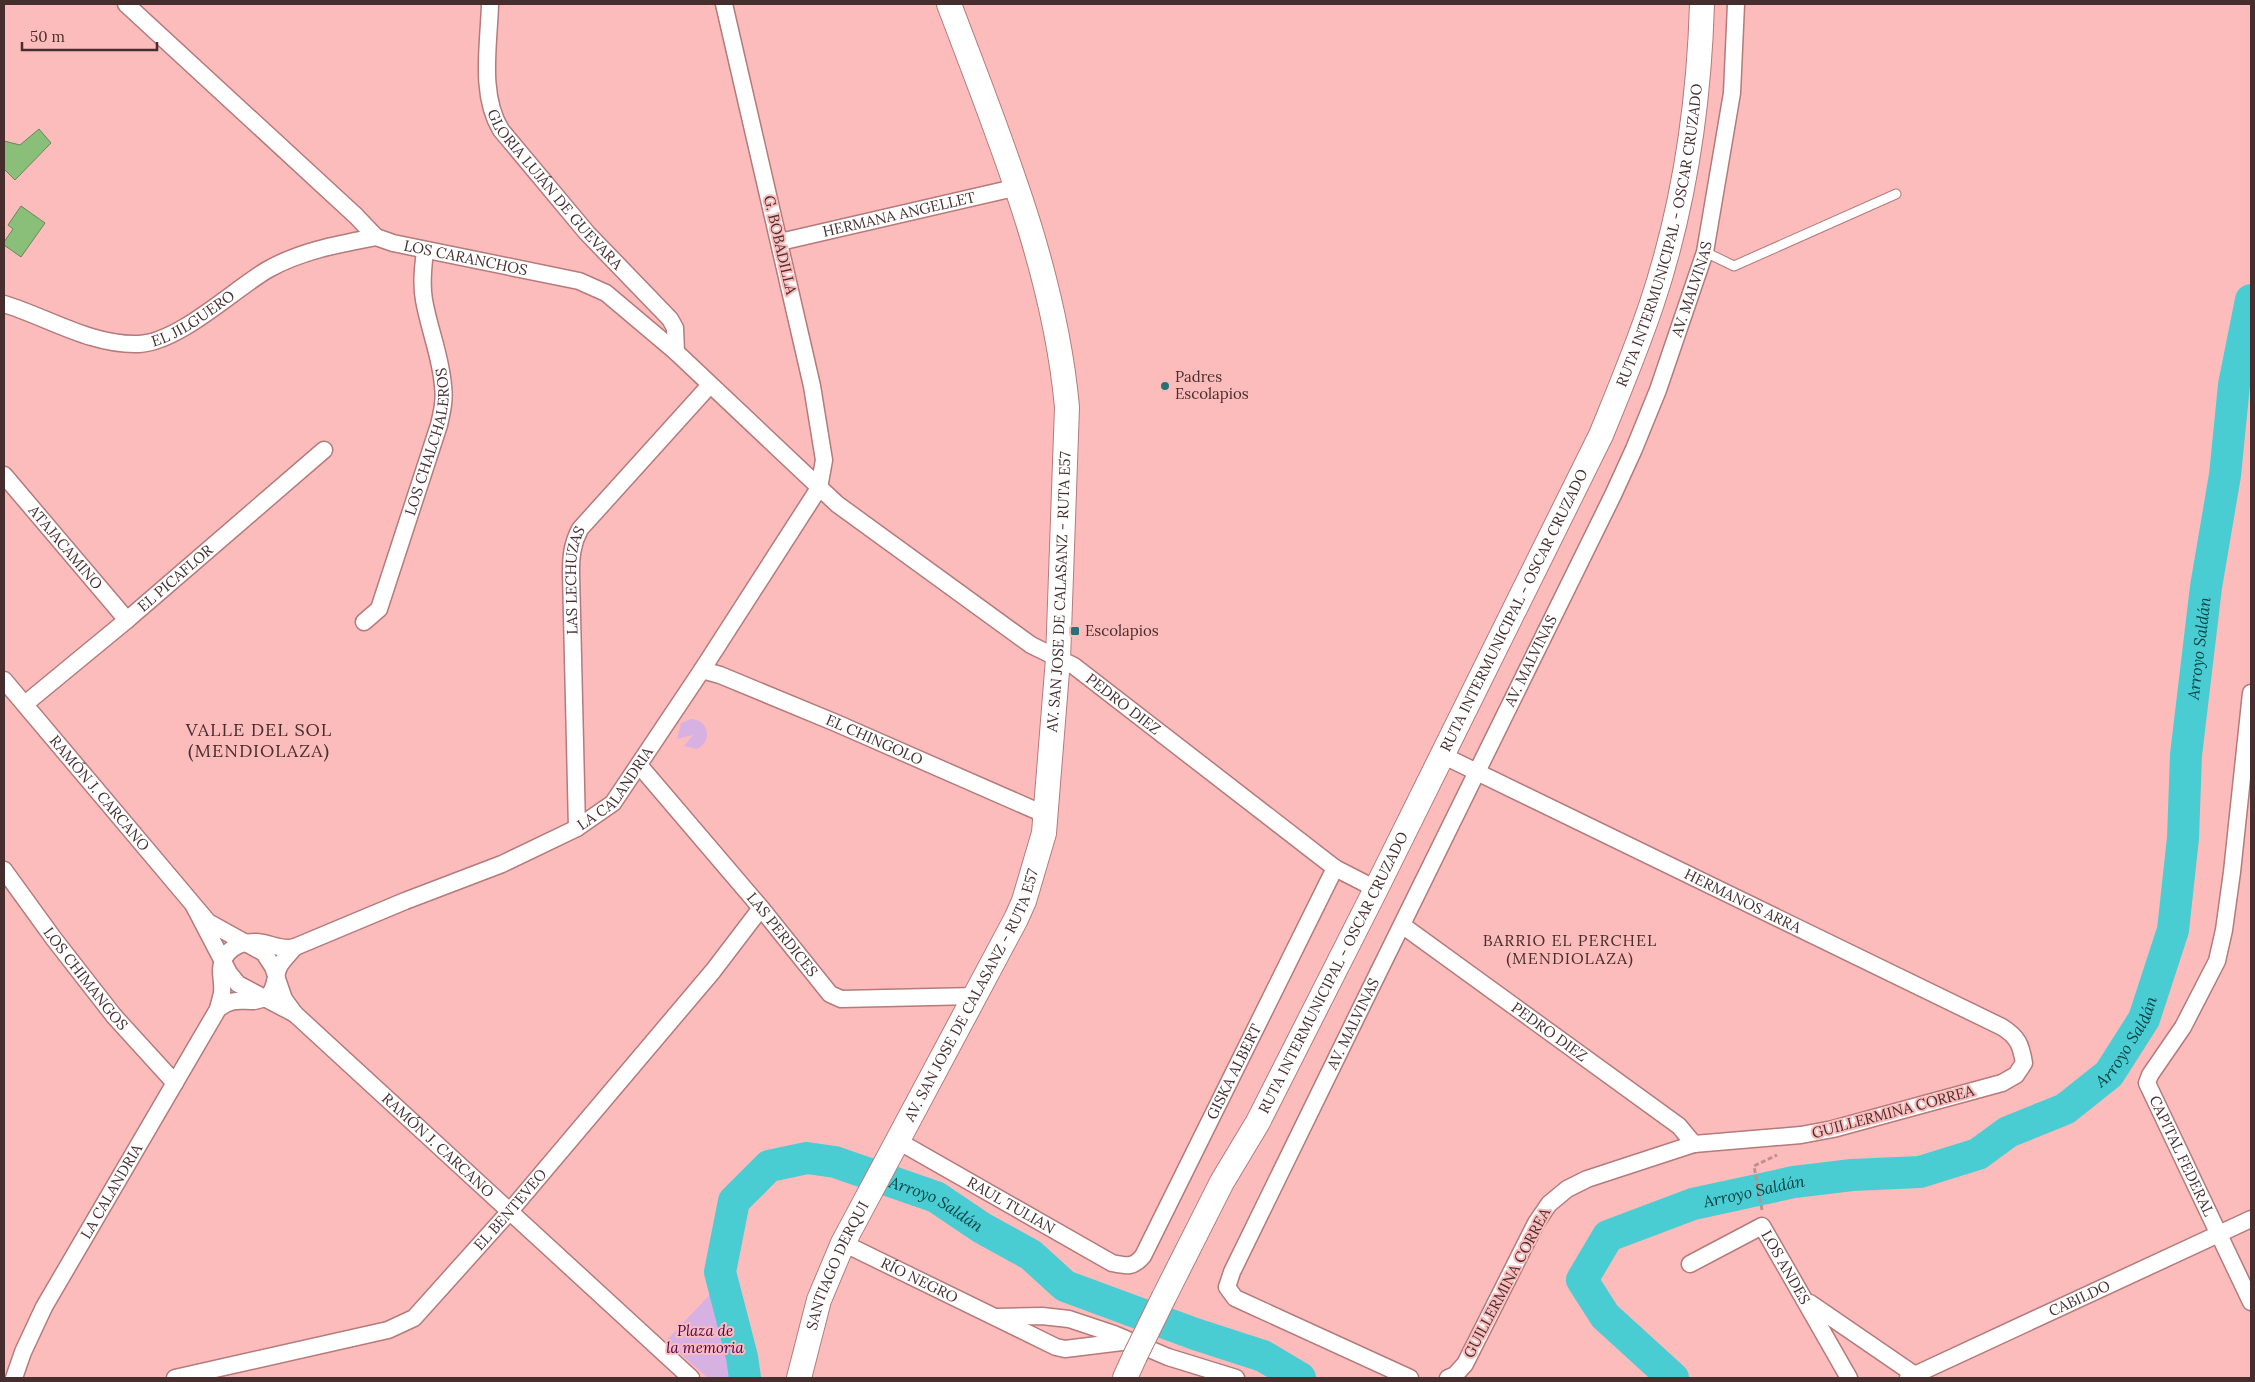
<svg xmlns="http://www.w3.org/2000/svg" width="2255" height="1382" font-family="Lora,serif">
  <rect width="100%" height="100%" fill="#fcbcbc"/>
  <path fill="#d8b1e3" d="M691 719C709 720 713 741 697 749L684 746 693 735 677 739 681 723Z
    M719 1285 740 1367 734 1378H708L666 1341Z"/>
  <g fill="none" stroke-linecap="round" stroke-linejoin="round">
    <g stroke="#49cdd2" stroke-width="32">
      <path id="s1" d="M745 1378 742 1357 720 1272 734 1201 769 1166 807 1158 835 1162 936 1197 982 1228 1031 1255 1065 1286 1195 1334 1263 1356 1300 1378"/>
      <path id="s2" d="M1673 1378 1605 1316 1582 1280 1608 1236 1693 1204 1794 1182 1852 1175 1920 1172 1978 1154 2008 1132 2065 1109 2109 1074 2144 1019 2173 930 2183 838 2186 755 2206 587 2225 475 2234 385 2251 300"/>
    </g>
  </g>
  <path fill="#89bf79" stroke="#66875c" d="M39 129 51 143 15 180 4 169V141L20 145Z
    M21 206 45 223 21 257 4 245V242L13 229 8 225Z"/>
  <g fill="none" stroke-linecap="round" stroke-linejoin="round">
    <g stroke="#b57a7a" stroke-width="11">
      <path id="lane" d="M1705 252 1734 266 1896 194"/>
    </g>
    <g stroke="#b57a7a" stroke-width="19">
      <g id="street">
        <path id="s3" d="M126 4 356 216 376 237 393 243 579 281 606 293 676 352 837 504 1031 645 1074 666 1335 868 1376 889"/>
        <path id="s4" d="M490 4C489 44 479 94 501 130L587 233 670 319 675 328 676 352"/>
        <path id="s5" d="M780 242 1018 187"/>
        <path id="s6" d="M4 304C47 317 92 346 139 344 179 342 232 291 267 270 300 251 339 244 376 237"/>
        <path id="s7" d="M4 475 127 620"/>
        <path id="s8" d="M364 622 379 609 439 425C442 412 445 399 443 386 441 357 429 329 424 300 421 284 423 267 425 251"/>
        <path id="s9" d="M702 670 720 675 836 723 1046 815"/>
        <path id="s10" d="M4 680 208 922 264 953 273 967 284 999 295 1014 238 984 229 973 194 906"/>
        <path id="s11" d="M2251 693 2232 872 2224 930 2217 961 2183 1027 2150 1075 2147 1083 2251 1302"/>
        <path id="s12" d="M25 704 127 620 324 450"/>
        <path id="s13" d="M1444 756 2002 1027C2018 1037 2021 1045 2024 1063L2016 1075 2002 1083 1833 1129 1801 1135 1694 1144 1587 1179 1567 1189 1549 1204 1536 1223 1465 1364 1455 1375 1448 1378"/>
        <path id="s14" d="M639 765 761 908 830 994 841 999 976 996"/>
        <path id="s15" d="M577 828 571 573C571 557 572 544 580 529L710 385"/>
        <path id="s16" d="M4 870 54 939 114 1016 175 1083"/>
        <path id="s17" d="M1402 925 1679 1126 1694 1144"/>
        <path id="s18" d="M295 947 405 901 502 864 577 828 613 803 702 670 819 488 824 460 812 386 724 4"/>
        <path id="s19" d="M295 1014 691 1378"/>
        <path id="s20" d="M898 1141 1112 1263C1126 1266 1133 1268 1143 1256L1335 868"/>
        <path id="s21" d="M843 1243 1056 1347 1065 1349 1130 1341"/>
        <path id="s22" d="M1690 1264 1762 1226 1849 1378"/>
        <path d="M1810 1303 1915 1375"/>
        <path d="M997 1317 1042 1316 1069 1319 1114 1334 1168 1357 1236 1378"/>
        <path id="s23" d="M14 1378 23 1352 44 1307 218 1009C219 1004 221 998 222 993 223 985 221 978 221 970 222 951 239 941 257 942 270 943 282 951 295 947 290 953 284 959 280 965 274 975 277 991 266 997 250 1007 237 993 218 1009"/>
        <path id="s24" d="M175 1378 388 1330 414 1318 510 1211 713 971 761 908"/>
        <path id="s25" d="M1410 1378 1235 1298 1227 1287 1232 1272C1359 1013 1484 753 1613 495L1634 449 1658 390 1705 252 1732 93 1736 4"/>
        <path id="s26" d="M1908 1378 2251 1219"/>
      </g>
    </g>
    <g stroke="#b57a7a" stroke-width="26">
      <g id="secondary">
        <path id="s27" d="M1164 1297 1222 1182 1258 1122 1376 889 1601 435C1619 391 1637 348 1652 303 1684 207 1699 105 1702 4"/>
        <path id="s28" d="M799 1378 819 1300 843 1243 1016 919 1024 901 1044 833 1058 659 1067 407C1054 266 998 135 949 4"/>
        <path d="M1125 1378 1135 1356"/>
      </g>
    </g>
    <path stroke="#c28e8e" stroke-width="3" stroke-dasharray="5 2.5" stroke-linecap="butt" d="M1762 1210 1754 1166 1777 1155"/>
    <use href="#lane" stroke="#fff" stroke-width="9"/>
    <use href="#street" stroke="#fff" stroke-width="16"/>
    <use href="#secondary" stroke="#fff" stroke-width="24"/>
    <g stroke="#b57a7a" stroke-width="26" stroke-linecap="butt">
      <path id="secondary-bridge" d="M1135 1356 1164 1297"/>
    </g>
    <use href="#secondary-bridge" stroke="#fff" stroke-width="24"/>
  </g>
  <g fill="#277275" stroke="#fcbcbc" stroke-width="2">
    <circle cx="1165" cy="386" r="5"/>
    <rect x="1070" y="626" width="10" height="10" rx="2.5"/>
  </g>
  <g text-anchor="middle" stroke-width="4" stroke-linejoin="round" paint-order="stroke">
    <g font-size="15" fill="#472e2e" stroke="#fcbcbc">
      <text dy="5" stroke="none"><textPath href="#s4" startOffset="208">GLORIA LUJÁN DE GUEVARA</textPath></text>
      <text dy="5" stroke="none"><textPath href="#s5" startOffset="122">HERMANA ANGELLET</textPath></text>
      <text dy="5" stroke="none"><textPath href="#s27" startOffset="1176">RUTA INTERMUNICIPAL - OSCAR CRUZADO</textPath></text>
      <text transform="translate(780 245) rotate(77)" y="5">G. BOBADILLA</text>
      <text dy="5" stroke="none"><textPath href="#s3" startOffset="434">LOS CARANCHOS</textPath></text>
      <text dy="5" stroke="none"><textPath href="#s25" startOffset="1308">AV. MALVINAS</textPath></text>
      <text dy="5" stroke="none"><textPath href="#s6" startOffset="202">EL JILGUERO</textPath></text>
      <text dy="5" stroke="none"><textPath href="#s8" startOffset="195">LOS CHALCHALEROS</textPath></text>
      <text dy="5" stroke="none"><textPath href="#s7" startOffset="95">ATAJACAMINO</textPath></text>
      <text dy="5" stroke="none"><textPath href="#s12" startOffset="196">EL PICAFLOR</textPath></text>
      <text dy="5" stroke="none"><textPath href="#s15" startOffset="248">LAS LECHUZAS</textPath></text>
      <text dy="5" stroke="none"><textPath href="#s28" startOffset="842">AV. SAN JOSE DE CALASANZ - RUTA E57</textPath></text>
      <text dy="5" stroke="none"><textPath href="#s27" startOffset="771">RUTA INTERMUNICIPAL - OSCAR CRUZADO</textPath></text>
      <text dy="5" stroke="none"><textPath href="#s25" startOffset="902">AV. MALVINAS</textPath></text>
      <text dy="5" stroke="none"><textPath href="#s3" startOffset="1242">PEDRO DIEZ</textPath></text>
      <text dy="5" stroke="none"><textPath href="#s9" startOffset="186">EL CHINGOLO</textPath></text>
      <text dy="5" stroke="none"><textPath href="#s18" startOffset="362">LA CALANDRIA</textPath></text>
      <text dy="5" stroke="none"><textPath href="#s10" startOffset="148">RAMÓN J. CARCANO</textPath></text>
      <text dy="5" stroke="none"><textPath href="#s13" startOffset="332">HERMANOS ARRA</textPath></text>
      <text dy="5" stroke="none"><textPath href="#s14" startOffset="222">LAS PERDICES</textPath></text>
      <text dy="5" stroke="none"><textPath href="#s27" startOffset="366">RUTA INTERMUNICIPAL - OSCAR CRUZADO</textPath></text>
      <text dy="5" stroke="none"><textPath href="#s16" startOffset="136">LOS CHIMANGOS</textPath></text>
      <text dy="5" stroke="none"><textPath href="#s28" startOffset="422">AV. SAN JOSE DE CALASANZ - RUTA E57</textPath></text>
      <text dy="5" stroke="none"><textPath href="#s25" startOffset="498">AV. MALVINAS</textPath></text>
      <text dy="5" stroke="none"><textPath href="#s17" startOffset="182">PEDRO DIEZ</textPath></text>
      <text dy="5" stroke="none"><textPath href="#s20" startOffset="486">GISKA ALBERT</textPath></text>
      <text transform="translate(1893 1112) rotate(-15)" y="5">GUILLERMINA CORREA</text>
      <text dy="5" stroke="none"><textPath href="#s19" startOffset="194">RAMÓN J. CARCANO</textPath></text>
      <text dy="5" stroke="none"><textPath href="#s11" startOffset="492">CAPITAL FEDERAL</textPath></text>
      <text dy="5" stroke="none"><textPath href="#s23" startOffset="211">LA CALANDRIA</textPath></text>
      <text dy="5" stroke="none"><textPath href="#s20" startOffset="130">RAUL TULIAN</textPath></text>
      <text dy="5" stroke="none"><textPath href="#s24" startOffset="392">EL BENTEVEO</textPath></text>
      <text dy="5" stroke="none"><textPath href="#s28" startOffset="119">SANTIAGO DERQUI</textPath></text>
      <text dy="5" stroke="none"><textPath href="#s22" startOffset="129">LOS ANDES</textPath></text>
      <text dy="5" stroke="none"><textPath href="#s21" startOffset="85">RÍO NEGRO</textPath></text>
      <text transform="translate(1507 1283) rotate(-62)" y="5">GUILLERMINA CORREA</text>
      <text dy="5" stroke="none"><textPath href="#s26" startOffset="189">CABILDO</textPath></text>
    </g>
    <g font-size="15" fill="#472e2e" stroke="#fcbcbc" text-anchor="start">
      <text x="1175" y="382">Padres<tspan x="1175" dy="17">Escolapios</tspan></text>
      <text x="1085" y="636">Escolapios</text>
    </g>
    <g font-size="15" font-style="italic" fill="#460056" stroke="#fcbcbc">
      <text x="705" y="1336">Plaza de<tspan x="705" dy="17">la memoria</tspan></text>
    </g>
    <g font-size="16" font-style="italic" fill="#034144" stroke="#fcbcbc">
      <text dy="6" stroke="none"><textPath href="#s2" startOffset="1164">Arroyo Saldán</textPath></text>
      <text dy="6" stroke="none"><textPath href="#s2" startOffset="759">Arroyo Saldán</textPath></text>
      <text dy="6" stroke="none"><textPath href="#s2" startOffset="339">Arroyo Saldán</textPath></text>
      <text dy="6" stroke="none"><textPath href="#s1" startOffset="408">Arroyo Saldán</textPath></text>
    </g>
    <g font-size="16" letter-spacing="1" fill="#472e2e" stroke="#fcbcbc">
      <text x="1570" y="946">BARRIO EL PERCHEL<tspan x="1570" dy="18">(MENDIOLAZA)</tspan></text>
    </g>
    <g font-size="18" letter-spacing="1" fill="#472e2e" stroke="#fcbcbc">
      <text x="259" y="736">VALLE DEL SOL<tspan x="259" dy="21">(MENDIOLAZA)</tspan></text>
    </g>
  </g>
  <rect width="2255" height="1382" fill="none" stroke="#472e2e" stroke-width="10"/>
  <path d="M22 42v8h135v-8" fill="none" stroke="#472e2e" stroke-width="2.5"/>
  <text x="30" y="42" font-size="15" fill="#472e2e" stroke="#fcbcbc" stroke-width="4" paint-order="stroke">50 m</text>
</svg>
